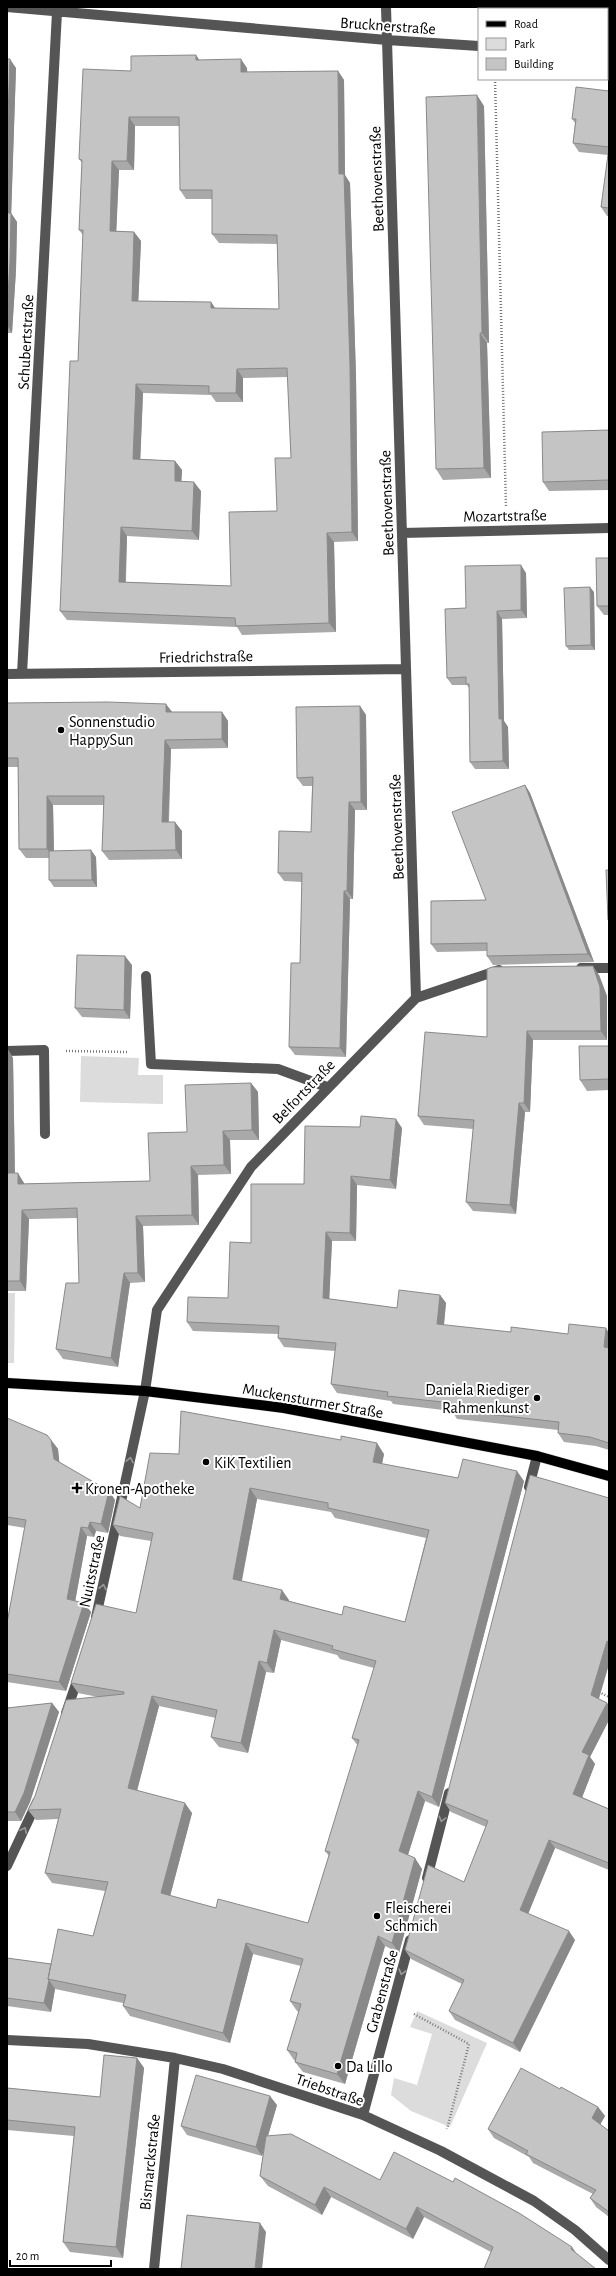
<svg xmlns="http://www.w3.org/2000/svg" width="616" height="2276" font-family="'Alegreya Sans',sans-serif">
  <rect width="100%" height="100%" fill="#fff"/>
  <path fill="#dcdcdc" d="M81 1056 139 1058 138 1075H163V1104L80 1102Z
    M7 1293H15L14 1363H7Z
    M417 2011 487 2043 450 2127 411 2111 391 2095 394 2078 417 2085 432 2034 410 2027Z"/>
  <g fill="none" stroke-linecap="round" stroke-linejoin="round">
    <g stroke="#dbdbdb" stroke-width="11">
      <path id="major" d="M7 1383 145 1391 284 1408 537 1456 609 1476"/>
    </g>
    <path stroke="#777" stroke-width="2.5" stroke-dasharray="1 2" stroke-linecap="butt" d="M495 79 506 507
      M66 1051 127 1052
      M599 1692 609 1697
      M414 2014 469 2044 447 2129"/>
    <path stroke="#555" stroke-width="10" d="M7 7 387 40 479 46
      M386 7 416 998
      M607 57H609
      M402 533 609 528
      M7 674 406 669
      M22 674 57 12
      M581 968H609
      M146 976 151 1064 278 1069 327 1087
      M7 1051 44 1050 45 1134
      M529 1487 537 1456
      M96 1617 145 1391 157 1310 251 1167 416 998 499 970
      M66 1713 79 1675
      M7 1866 37 1802
      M427 1878 449 1793
      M7 2040 88 2044 175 2058 223 2069 363 2115 441 2151 534 2201 575 2230 609 2260
      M363 2115 410 1940
      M154 2269 175 2058"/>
    <use href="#major" stroke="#000" stroke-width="10"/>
  </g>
  <path fill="#a9a9a9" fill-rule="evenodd" d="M529 7H609V17L607 16V9H546Z
    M196 55 199 60 247 68V72L338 71 344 80 345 175 350 183 356 376 358 541 334 542 336 632 242 635 237 627 67 620 60 611 78 361 83 235 79 230 82 163 79 159 131 71ZM135 126H180V190L186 199H212V234L219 243 277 244 279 309 215 308 211 302 138 301 141 241 134 232 116 231 119 170H134ZM288 377 291 458 277 511 231 586 126 582 127 536 199 540 201 491 181 481 182 470 175 461 140 459 143 393 211 395 216 402H243V378Z
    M7 59 16 68 11 213 17 222 16 270 12 333H7V352Z
    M609 91V216H607L601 207 608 155 579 152 573 143 575 123 572 119Z
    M484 106 489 343H487L491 478 443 480 436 469Z
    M609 430V490L549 491 543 482Z
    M609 558V615H604L597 606Z
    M526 573 527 618 502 619 504 721 508 727 509 769H475L470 762 469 688 467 685H452L447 678 466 608Z
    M594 592 595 650H569L566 646Z
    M7 703 172 712H222L228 721V748L171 749 169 822 182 831V859L109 860 102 851 104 805H53L54 851 96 857 97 887H54L49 880V858H26L19 849 18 767H7Z
    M360 706 366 715 367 810H355L353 899H350L346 1057 295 1055 289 1047 300 963 302 882 284 881 278 873 311 832 312 786H303L297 778Z
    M525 785 530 793 594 962 493 965 487 956V951L437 952 431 944 486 900Z
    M132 965 130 1019 82 1017 75 1008Z
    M599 975 607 996V1040H533L530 1112H525L516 1214 473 1211 466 1202 473 1129 424 1125 418 1116 487 1037Z
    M609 1046V1090L587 1091 580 1080Z
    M7 1048 13 1058 15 1173 24 1183V1184L150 1181 187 1132 251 1083 258 1092 259 1140H230L231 1174 198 1175 199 1225 143 1226 145 1282 130 1283 118 1367 63 1359 56 1349 79 1283 77 1218 29 1219 26 1291H7Z
    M402 1128 396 1189 357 1185 356 1241H332L329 1299 397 1308 440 1295 446 1303 444 1325 511 1332 568 1334 609 1333V1450L596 1446 564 1442 558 1433V1430L457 1419 452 1411 393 1404 391 1401 337 1393 331 1384 335 1351 284 1347 278 1338 279 1334 193 1331 187 1322 228 1298 251 1243 304 1184Z
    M7 1418 51 1440 58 1449 59 1463 109 1491 115 1500 108 1533 96 1531 94 1537 87 1536 75 1601 84 1603 91 1612 66 1691 7 1682V1623L25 1528 7 1525Z
    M179 1454H384L382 1464 458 1478 524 1481 439 1807 425 1801 408 1855 422 1869 399 1953 385 1946 345 2084 303 2072 295 2062 296 2061 294 2060 287 2050 299 2012 297 2011 290 2001 301 1966 253 1954 230 2043 130 2016 123 2006V2003L55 1989 51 2012 7 2006V1958L51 1964 93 1936 105 1891 52 1883 45 1873 58 1819 36 1820 28 1810 98 1697 78 1693 71 1683 136 1613 151 1541 120 1536 113 1525 140 1508ZM257 1499 331 1512 335 1518 426 1538 405 1622 342 1615 289 1601V1600L242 1581ZM281 1640 337 1655 340 1659 374 1668 352 1738 358 1746 325 1851 329 1856 308 1923 216 1908 170 1896 192 1813 137 1791 159 1706 216 1718 211 1737 219 1747 248 1753 266 1672 274 1673Z
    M609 1498V1664L599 1699 607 1703 609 1706V1720L590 1757 595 1764 582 1797 609 1809V1870L555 1848 528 1914 575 1940 520 2052 455 2020 449 2011 462 1984 411 1959 405 1950 464 1882 486 1827 451 1812 445 1803Z
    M52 1703 59 1712 30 1802 21 1821H7V1708Z
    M137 2058 144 2068 123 2258 70 2252 63 2242 74 2136 7 2130V2088L100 2097Z
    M560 2089 598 2107 605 2116 600 2124 609 2131V2217L596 2207 590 2198 593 2194 533 2163 529 2157 494 2138 488 2129Z
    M277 2105 268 2136 380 2180 453 2182 519 2213 491 2252 424 2217 413 2239 331 2197 322 2215 268 2186 260 2176 264 2149 262 2156 187 2135 181 2126Z"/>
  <path fill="#898989" d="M196 55 202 64 196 60Z
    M10 59 16 68 11 221 7 216V144Z
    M241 59 247 68 248 81 241 72Z
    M338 71 344 80 345 175 350 183 356 376 358 541 352 532 339 174Z
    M477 95 484 106 489 343 482 333Z
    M129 117 135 126 134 170 127 161Z
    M112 161 119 170 116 240 110 231Z
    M11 213 17 222 16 270 12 333 7 325Z
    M134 232 141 241 138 310 132 301Z
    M211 302 217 311 211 308Z
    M480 333 487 343 491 478 484 468Z
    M237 369 243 378V402L236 393Z
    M136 384 143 393 140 468 133 459Z
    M175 461 182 470 181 490 175 481Z
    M194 482 201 491 199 540 192 531Z
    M121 527 127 536 125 591 119 582Z
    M327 533 334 542 336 632 329 623Z
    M521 565 526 573 527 618 521 610Z
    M590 587 594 592 595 650 591 645Z
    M497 611 502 619 504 721 508 727 509 769 503 761 499 719Z
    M166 704 173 713 166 712Z
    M360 706 366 715 367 810 361 802Z
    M222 712 228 721V748L222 739Z
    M165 740 171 749 168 831 162 822Z
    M525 785 530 793 594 962 588 954Z
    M47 796 53 805 54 858 47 849Z
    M349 802 355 810 353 899 347 891Z
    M175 822 182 831V859L176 850Z
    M91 850 96 857 97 887 92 880Z
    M344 891 350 899 346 1057 340 1048Z
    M125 956 132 965 130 1019 124 1010Z
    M593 966 599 975 607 996V1040L601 1031Z
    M527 1031 533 1040 530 1112 524 1103Z
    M7 1048 13 1058 15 1183 8 1173Z
    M251 1083 258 1092 259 1140 252 1130Z
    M519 1103 525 1112 516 1214 510 1205Z
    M396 1119 402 1128 396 1189 390 1180Z
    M223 1131 230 1140 231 1174 224 1165Z
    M191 1166 198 1175 199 1225 192 1215Z
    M18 1173 24 1183 25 1194 18 1184Z
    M351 1176 357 1185 356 1241 350 1233Z
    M22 1210 29 1219 26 1291 20 1281Z
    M136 1216 143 1226 145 1282 138 1273Z
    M326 1232 332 1241 329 1306 323 1298Z
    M124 1273 130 1283 118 1367 111 1358Z
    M440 1295 446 1303 443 1333 437 1324Z
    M606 1328 609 1333V1354L604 1347Z
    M51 1440 58 1449 60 1468 54 1459Z
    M377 1443 384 1454 380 1473 373 1462Z
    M517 1471 524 1481 439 1807 432 1797Z
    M250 1488 257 1499 240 1589 233 1579Z
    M109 1491 115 1500 108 1533 101 1524Z
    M90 1522 96 1531 94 1537 88 1528Z
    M81 1527 87 1536 74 1608 67 1599Z
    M282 1590 289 1600 287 1609 280 1599Z
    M84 1603 91 1612 66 1691 59 1682Z
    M274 1630 281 1640 274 1673 267 1663Z
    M607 1641 609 1644V1664L597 1704 591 1695Z
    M259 1661 266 1672 248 1753 241 1743Z
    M152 1696 159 1706 135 1798 128 1788Z
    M52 1703 59 1712 30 1802 21 1821 15 1812Z
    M607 1703 609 1706V1720L590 1757 595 1764 580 1803 573 1794 582 1752Z
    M418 1791 425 1801 406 1861 399 1851Z
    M185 1803 192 1813 168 1904 161 1893Z
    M549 1840 555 1848 526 1919 520 1910Z
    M415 1858 422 1869 399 1953 392 1943Z
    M569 1931 575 1940 520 2052 513 2043Z
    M378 1936 385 1946 345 2084 337 2074Z
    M246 1943 253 1954 230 2043 223 2033Z
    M49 1980 55 1989 51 2012 44 2003Z
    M137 2058 144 2068 123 2258 116 2247Z
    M270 2096 277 2105 262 2156 256 2147Z
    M598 2107 605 2116 599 2127 592 2118Z
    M324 2187 331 2197 322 2215 315 2205Z
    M417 2207 424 2217 413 2239 406 2229Z
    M260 2223 266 2232 262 2269H255Z
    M572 2247 579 2257 571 2249Z"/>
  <path fill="#c4c4c4" stroke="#898989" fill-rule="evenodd" d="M590 7H609V9H607Z
    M196 55V60L241 59V72L338 71 339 174H344L350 366 352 532 327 533 329 623 236 626 235 618 60 611 70 361H78L83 230H79L82 160 79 159 83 69 131 71V56ZM129 117H179L180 190H212V234L277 235 279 309 211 308V302L132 301 134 232 110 231 112 161H127ZM287 368 291 458H275L277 511 229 512 231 586 119 582 121 527 192 531 194 482 175 481V461L133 459 136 384 209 386V393H236L237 369Z
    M7 59H10L7 144Z
    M576 87 609 91V208L601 207 609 147 573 143 576 119H572Z
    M477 95 482 333H480L484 468 436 469 426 97Z
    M7 213H11L10 261 7 312Z
    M609 430V480L543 482 542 432Z
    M596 558H609V606H597Z
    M521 565V610L497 611 499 719H502L503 761 470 762 469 684H466V677L447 678 445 609 466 608 465 566Z
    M590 587 591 645 566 646 564 588Z
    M107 702 166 704V712H222V739L165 740 162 822H175L176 850 102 851 104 796H47V849H19L18 758H7V703Z
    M360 706 361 802H349L347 891H344L340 1048 289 1047 291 963H300L302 873H278L279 831 311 832 313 777 297 778 296 707Z
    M525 785 588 954 487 956V943L431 944V901L486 900 452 812Z
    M91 850 92 880H49V851Z
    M606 870H609V920H608Z
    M77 955 125 956 124 1010 75 1008Z
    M593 966 600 987 601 1031H527L524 1103H519L510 1205 466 1202 474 1120 418 1116 425 1032 487 1037V969L492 967Z
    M579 1046H609V1079L580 1080Z
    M7 1069 8 1173H18V1184L150 1181 148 1133 187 1132 185 1085 251 1083 252 1130 223 1131 224 1165 191 1166 192 1215 136 1216 138 1273H124L111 1358 56 1349 66 1283H79L77 1208 22 1210 20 1281H7Z
    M361 1116 396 1119 390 1180 351 1176 350 1233 326 1232 323 1298 397 1308 399 1290 440 1295 437 1324 511 1332V1327L568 1334 569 1324 606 1328 604 1347 609 1348V1443L590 1437 558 1433 559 1422 451 1410 452 1403 387 1396 388 1392 331 1384 336 1343 278 1338 279 1326 187 1322 188 1297 228 1298 230 1242 251 1243V1184H304L305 1126 360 1127Z
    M181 1411 341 1440V1436L377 1443 373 1462 458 1478 463 1459 517 1471 432 1797 418 1791 399 1851 415 1858 392 1943 378 1936 337 2074 295 2062 297 2053 287 2050 301 2004 290 2001 303 1959 246 1943 223 2033 123 2006 126 1995 48 1979 58 1929 93 1936 108 1882 45 1873 61 1809 28 1810 35 1796 66 1700 124 1694V1692L71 1683 96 1604 136 1613 153 1533 113 1525 120 1496 140 1508 150 1453 179 1454ZM250 1488 328 1503V1508L429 1530 405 1622 344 1606 342 1615 280 1599 282 1590 233 1579ZM274 1630 333 1646 332 1649 376 1661 352 1738 359 1740 325 1851 330 1852 308 1923 218 1899 216 1908 161 1893 185 1803 128 1788 152 1696 217 1710 211 1737 241 1743 259 1661 267 1663Z
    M7 1418 47 1435 51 1440 54 1459 109 1491 101 1524 90 1522 88 1528 81 1527 67 1599 84 1603 59 1682 7 1674V1623L26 1520 7 1517Z
    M530 1475 609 1498V1642L607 1641 591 1695 607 1703 582 1752 589 1755 573 1794 609 1809V1863L549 1840 520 1910 569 1931 513 2043 449 2011 464 1980 405 1950 428 1865 464 1882 488 1821 445 1803Z
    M52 1703 24 1793 15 1812H7V1708Z
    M7 1958 51 1964 48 1979 49 1980 44 2003 7 1998Z
    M104 2055 137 2058 116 2247 63 2242 75 2127 7 2120V2088L100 2097Z
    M521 2068 560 2089 561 2087 598 2107 592 2118 609 2131V2212L590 2198 596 2190 526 2154 528 2151 488 2129Z
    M196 2075 270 2096 256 2147 181 2126Z
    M291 2134 380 2180 394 2152 453 2182 455 2178 519 2213 572 2247 571 2249 596 2269H484L493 2247 417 2207 406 2229 324 2187 315 2205 260 2176 266 2136Z
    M187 2215 260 2223 255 2269H181Z"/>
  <defs><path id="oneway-chevron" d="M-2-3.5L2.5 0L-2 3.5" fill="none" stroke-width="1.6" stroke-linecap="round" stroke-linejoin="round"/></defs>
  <g stroke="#999">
    <use href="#oneway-chevron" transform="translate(130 1460) rotate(-78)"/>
    <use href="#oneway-chevron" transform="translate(103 1587) rotate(-78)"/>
    <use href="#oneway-chevron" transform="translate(442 1819) rotate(105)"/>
    <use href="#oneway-chevron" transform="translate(24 1830) rotate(-65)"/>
    <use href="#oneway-chevron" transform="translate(402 1972) rotate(105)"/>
  </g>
  <g fill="#000" stroke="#fff" stroke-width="1.5">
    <circle cx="61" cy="730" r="4"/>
    <circle cx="537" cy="1398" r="4"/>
    <circle cx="206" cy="1462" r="4"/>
    <path d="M75 1482h4v4h4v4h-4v4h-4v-4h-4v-4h4z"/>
    <circle cx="377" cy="1916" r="4"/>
    <circle cx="338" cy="2066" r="4"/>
  </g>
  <g text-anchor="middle" stroke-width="4" stroke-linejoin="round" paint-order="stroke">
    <g font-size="16" fill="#000" stroke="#fff">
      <text transform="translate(388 25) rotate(4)" y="6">Brucknerstraße</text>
      <text transform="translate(376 179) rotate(-92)" y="6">Beethovenstraße</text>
      <text transform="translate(25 342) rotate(-87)" y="6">Schubertstraße</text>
      <text transform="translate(386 503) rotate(-92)" y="6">Beethovenstraße</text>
      <text transform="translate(505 515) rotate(-1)" y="6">Mozartstraße</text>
      <text transform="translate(206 656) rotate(-1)" y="6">Friedrichstraße</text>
      <text transform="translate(396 827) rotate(-92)" y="6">Beethovenstraße</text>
      <text transform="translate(303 1091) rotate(-46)" y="6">Belfortstraße</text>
      <text transform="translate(313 1400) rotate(10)" y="6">Muckensturmer Straße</text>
      <text transform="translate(91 1571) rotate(-78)" y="6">Nuitsstraße</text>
      <text transform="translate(381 1991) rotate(-75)" y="6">Grabenstraße</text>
      <text transform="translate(330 2089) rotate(19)" y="6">Triebstraße</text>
      <text transform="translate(149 2162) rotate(-84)" y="6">Bismarckstraße</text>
    </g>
    <g font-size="16" fill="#000" stroke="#fff" text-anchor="start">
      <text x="69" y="727">Sonnenstudio<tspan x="69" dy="18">HappySun</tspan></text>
      <text x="529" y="1395" text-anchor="end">Daniela Riediger<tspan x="529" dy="18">Rahmenkunst</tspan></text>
      <text x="214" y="1468">KiK Textilien</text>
      <text x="85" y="1494">Kronen-Apotheke</text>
      <text x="385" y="1913">Fleischerei<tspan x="385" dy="18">Schmich</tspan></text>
      <text x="346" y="2072">Da Lillo</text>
    </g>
  </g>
  <rect width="616" height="2276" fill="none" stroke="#000000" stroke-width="16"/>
  <rect x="478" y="8" width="130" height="72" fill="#ffffff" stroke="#999999"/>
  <rect x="486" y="21" width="20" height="6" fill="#000000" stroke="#999999"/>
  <text x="514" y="28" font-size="12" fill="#000000">Road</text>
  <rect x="486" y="38" width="20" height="12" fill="#dcdcdc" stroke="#999999"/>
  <text x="514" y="48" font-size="12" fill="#000000">Park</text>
  <rect x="486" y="58" width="20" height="12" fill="#c4c4c4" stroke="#999999"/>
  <text x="514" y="68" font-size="12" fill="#000000">Building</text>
  <path d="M10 2260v6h101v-6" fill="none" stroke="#000000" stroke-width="2"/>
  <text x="16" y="2260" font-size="12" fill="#000000" stroke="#ffffff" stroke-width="3" paint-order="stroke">20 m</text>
</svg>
